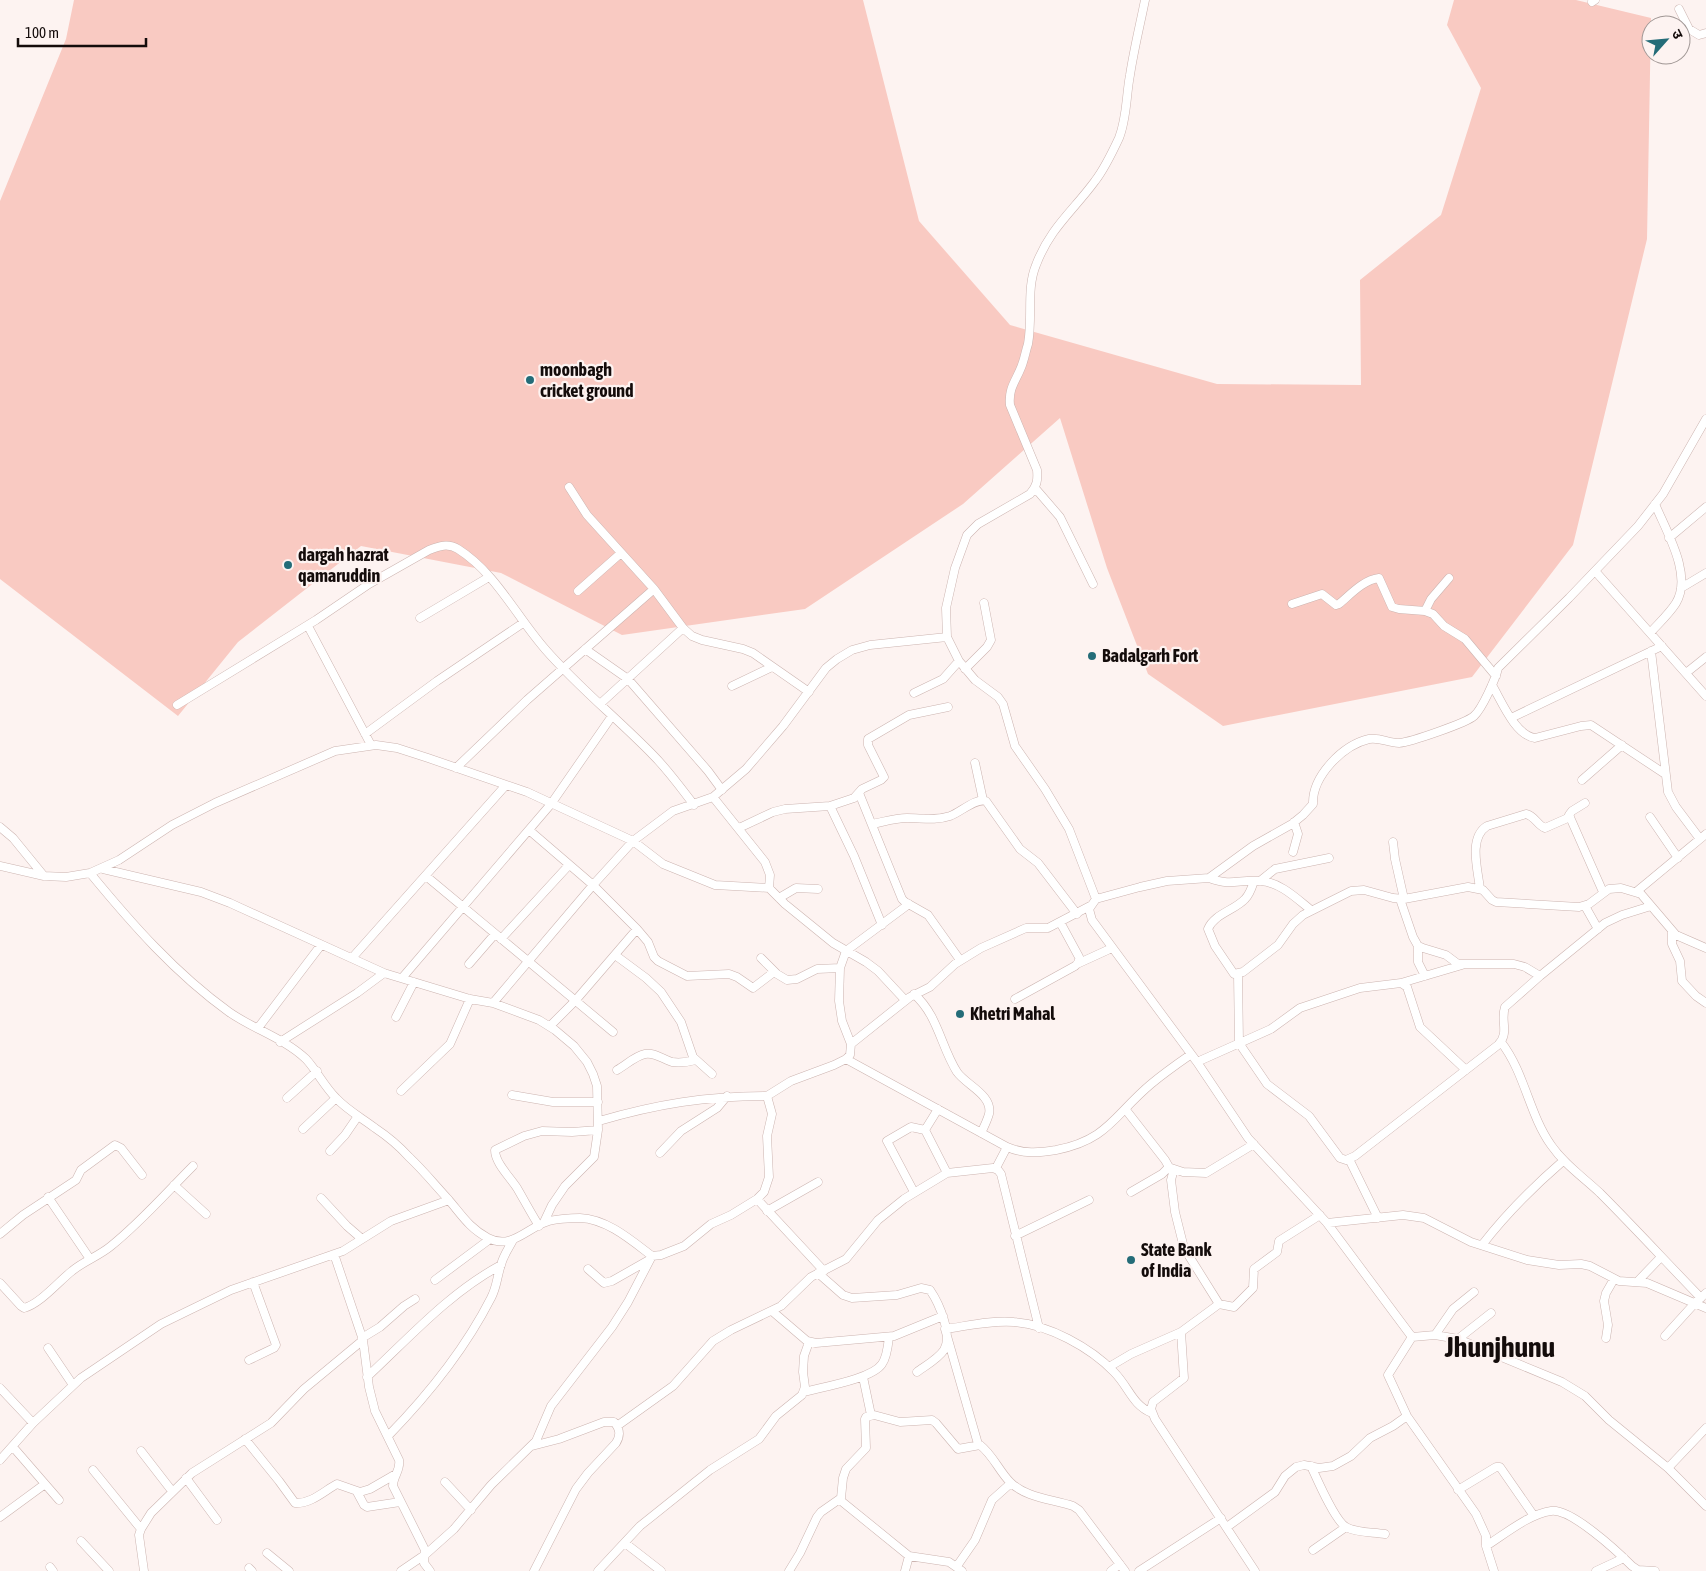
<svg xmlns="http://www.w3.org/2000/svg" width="1706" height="1571" font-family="'Asap Condensed','Noto Sans Devanagari',sans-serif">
  <rect width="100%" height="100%" fill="#fdf3f1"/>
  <path fill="#f9cac2" d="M74 0H863L919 221 1010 325 1217 384 1361 385 1360 280 1441 215 1481 88 1447 25 1454 0H1576L1651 18 1647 239 1573 545 1472 677 1223 726 1148 674 1107 568 1060 418 963 504 805 609 622 635 501 573 361 546 238 642 178 716 0 579V201L66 39Z"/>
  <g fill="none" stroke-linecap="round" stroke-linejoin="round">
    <g stroke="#ccb4b0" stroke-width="9">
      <path id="street" d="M1592 2 1595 0
        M1679 9 1689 29 1699 35 1706 33
        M569 487 587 515 654 589 683 628 692 636 702 640 743 649 753 653 809 692
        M1035 488 1060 517 1093 584
        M1669 538 1706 507
        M1595 571 1706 696
        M1681 588 1706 573
        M578 591 621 553
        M1292 604 1322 594 1336 605 1339 604C1350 595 1363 580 1379 578L1392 607 1399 609 1425 611 1433 614 1444 626 1465 639 1496 676
        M1425 611 1431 599 1449 578
        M420 618 489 577
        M308 626 371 745
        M1650 633C1659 623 1669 614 1676 603 1693 575 1666 531 1655 504
        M585 649 628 679 708 771 722 790
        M1651 651 1668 792 1676 807 1700 839
        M965 669 987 647 991 640 984 603
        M1686 673 1706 657
        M1492 685C1502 702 1515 735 1535 738L1581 726 1591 725 1665 774
        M732 686 772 667
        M914 693 943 679 959 661
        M600 704 683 628
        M177 705 316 620 369 584 429 550C439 546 448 543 458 549 496 573 516 616 545 649 578 687 618 719 653 755 668 770 681 788 694 805
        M1511 718 1662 646
        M365 734 437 681 523 623
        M975 763 983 800
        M456 768 527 700 654 589
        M1582 780 1622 745
        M859 793 902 899 905 902 928 915 960 960
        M713 797 765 862 770 875 769 888
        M1585 803 1572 811 1569 815 1603 892
        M830 806 854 856 882 925
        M1650 817 1678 858
        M872 824C883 822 895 818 907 818 922 818 935 821 950 816 961 812 975 798 986 801L1020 849 1038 863 1077 914
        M0 827 13 838 44 876
        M739 828 773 812 785 809 830 806 854 798 862 789 881 780 884 777 868 745V739L909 715 948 707
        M529 830 593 885 637 929 648 942 654 957 658 961 687 976 729 974 737 977 753 988 774 972
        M1393 842 1395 859 1404 899
        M1293 852 1298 834 1294 822
        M0 866 44 876 66 877 90 873 119 860 172 825 215 803 335 751 376 745 397 748 428 758 527 792 633 841 663 864 715 885 769 888 785 904 833 943 866 962 878 971 905 1000
        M103 869 201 892 230 903 384 973 470 999 493 1003 539 1020 555 1030 574 1046 587 1062 593 1074 597 1086 598 1130 594 1157 565 1186 552 1205 544 1222
        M90 873C132 924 175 973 229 1012 253 1029 284 1038 306 1059 317 1071 324 1086 336 1098 347 1110 362 1118 375 1128 387 1136 399 1146 409 1157 423 1170 435 1185 448 1199 461 1214 469 1228 488 1238 511 1250 526 1229 546 1222 553 1219 572 1218 580 1218 607 1219 631 1240 652 1256L661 1255 684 1246 711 1224 731 1215 757 1199 764 1192 769 1177 767 1136 772 1114 767 1096 791 1081 834 1065 846 1059 850 1055 851 1044 842 1021 839 1001 840 968 846 951 909 904
        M426 876 613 1032
        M1209 878C1233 887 1238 879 1260 881 1280 882 1296 898 1311 910
        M1254 881C1252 887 1250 894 1245 899 1235 910 1214 914 1208 929L1215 946 1234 974 1243 972 1278 945 1293 924 1303 915 1351 891 1364 890 1393 898 1404 899 1468 887 1483 890 1492 900 1496 902 1579 907 1589 904 1609 889 1621 888 1641 894 1676 935 1706 948
        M1260 881 1275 869 1329 858
        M1480 889C1478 870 1468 838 1487 826L1526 814C1535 816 1537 825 1545 828L1570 817
        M1636 892 1706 834
        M779 898 796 888 818 889
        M1096 899 1069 829 1045 789 1015 746 1003 704 998 697 975 680 959 661 947 637 946 608 955 568 967 535 978 524 1030 494C1037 486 1038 480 1037 470L1010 405C1008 386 1018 379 1023 362 1025 356 1026 350 1028 344 1033 318 1026 289 1036 265 1050 228 1073 211 1095 181 1105 168 1112 153 1119 138 1127 118 1126 96 1130 75 1134 49 1140 25 1145 0
        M1400 899 1413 937 1418 946 1423 948 1446 955 1458 964H1514L1525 967 1540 976
        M1585 906 1598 929
        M1672 932V944L1680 961 1682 981 1696 996 1706 1003
        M501 939 569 865
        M1418 946V962L1425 976
        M615 955 646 978 661 992 681 1022 693 1057 712 1074
        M352 958 506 785
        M761 958 777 974 787 980 797 979 817 969 840 968
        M469 964 495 934
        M1077 964 1112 948
        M1238 974 1239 1043 1267 1084 1309 1116 1340 1158 1346 1160 1355 1156 1498 1045C1510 1033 1500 1021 1505 1007L1540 976 1605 923 1622 915 1651 906
        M402 978 551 804 612 716
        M1401 983 1462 965
        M914 994C938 1015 941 1047 957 1072 966 1085 993 1095 989 1114 987 1121 984 1127 981 1133
        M1015 999 1075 966 1079 962V957L1060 922
        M493 1003 593 885 633 841 673 811 713 797 746 769 783 726 826 668 837 659 852 650 870 645 947 637
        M396 1017 414 982
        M550 1026 575 1001 637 929
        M258 1028 321 945
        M280 1042 357 993 384 973
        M1501 1042C1525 1073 1529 1114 1551 1145 1564 1164 1583 1177 1600 1193 1634 1227 1667 1263 1701 1298
        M851 1044 910 997 930 987 955 964 981 948 1026 928H1048L1090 906
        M846 1059 1007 1147C1024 1154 1038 1153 1056 1150 1108 1140 1114 1115 1151 1084 1163 1074 1177 1064 1190 1055
        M1197 1062 1271 1029 1300 1008 1360 988 1401 983 1407 987 1420 1027 1466 1070
        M617 1070C626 1065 635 1056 645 1054 655 1052 662 1059 672 1062 680 1063 688 1062 696 1060
        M401 1091 450 1044 470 999
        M512 1095 553 1102H598
        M287 1098 317 1071
        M1126 1110 1165 1160 1169 1167 1162 1174 1131 1192
        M599 1121C657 1104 706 1096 767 1096
        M303 1129 336 1098
        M925 1130 938 1109
        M330 1151 345 1135 358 1116
        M660 1153 681 1131 717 1108 727 1096
        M1349 1159 1378 1218
        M996 1168 1007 1147
        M1171 1168 1183 1172 1206 1173 1254 1144
        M1174 1169 1171 1180 1175 1212 1184 1248 1219 1304
        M174 1185 206 1214
        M914 1192 887 1141 911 1127 925 1130 947 1173
        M48 1197 90 1259
        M321 1198 347 1226 362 1239
        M757 1199 824 1271
        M767 1211 818 1182
        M1327 1223 1403 1215 1424 1218 1471 1242 1527 1260 1559 1265 1581 1264 1590 1266 1619 1281 1647 1283 1706 1308
        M539 1226C531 1213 524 1200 517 1188 510 1177 495 1163 495 1150L524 1136 542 1131 572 1132 598 1130
        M0 1234 23 1215 76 1180 81 1170 115 1145 121 1148 142 1175
        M1015 1236 1089 1200
        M1482 1245C1506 1214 1533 1187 1563 1161
        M334 1254 363 1340 369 1387 375 1411 399 1460C401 1470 393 1476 393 1486L425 1550 424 1563 430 1571
        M588 1269 604 1283 612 1281 649 1260
        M818 1273 843 1295 852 1298 897 1295 921 1288 930 1290C939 1303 953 1335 944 1350 938 1359 925 1366 917 1372
        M435 1280 490 1239
        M1638 1281 1661 1257
        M0 1283 21 1306 24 1308C40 1304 59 1281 72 1271 84 1261 99 1256 111 1246 141 1222 166 1193 193 1166
        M772 1311 807 1341 816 1343 894 1336 943 1316
        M1181 1332 1184 1378 1153 1402 1151 1409 1155 1419 1255 1571
        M1435 1335 1453 1309 1474 1292
        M1665 1336 1695 1303 1706 1293
        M1412 1337 1435 1335 1458 1339 1562 1382 1585 1396 1609 1420 1668 1468 1706 1506
        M362 1338 380 1327 404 1306 415 1299
        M1606 1338 1608 1325 1604 1301 1606 1293 1614 1279
        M1458 1339 1491 1313
        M48 1348 73 1385
        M249 1360 274 1348 276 1345 253 1282
        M1109 1367 1131 1354 1181 1332 1219 1304 1234 1307 1253 1288 1254 1269 1277 1252 1279 1241 1320 1215
        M367 1377C410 1337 449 1293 501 1265
        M863 1377 871 1415
        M0 1388 33 1423
        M804 1392C822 1387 872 1379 882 1364 887 1357 888 1346 889 1337
        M617 1426 673 1386 713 1341 731 1330 781 1306 811 1277 846 1259 878 1220 904 1199 947 1173 993 1168 998 1170 1001 1174 1039 1328
        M388 1436C428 1395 465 1349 491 1298 497 1287 497 1276 501 1265 503 1256 509 1248 513 1240
        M245 1439 279 1481 295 1503C311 1504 324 1491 337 1484L360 1492 370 1489 396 1474
        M978 1444 945 1329C967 1326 991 1320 1014 1322 1048 1324 1091 1348 1114 1372 1129 1387 1132 1405 1152 1413
        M532 1446 559 1439 604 1422H614C620 1429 621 1435 616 1443L588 1473 576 1489 534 1571
        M13 1447 59 1500
        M141 1451 172 1491
        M0 1460 33 1423 81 1378 161 1324 231 1290 343 1251 391 1221 449 1200
        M1311 1466C1317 1479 1335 1521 1346 1527 1356 1533 1373 1532 1385 1534
        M1668 1468 1706 1428
        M93 1470 141 1529
        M186 1478 217 1520
        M445 1482 471 1510
        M1458 1490 1496 1467H1500L1534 1516
        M357 1492 364 1505 367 1507 400 1502
        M840 1500 909 1556 949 1562 962 1571
        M0 1517 45 1484
        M1227 1527 1275 1492 1285 1476 1296 1467 1304 1465 1319 1468 1333 1466 1351 1456 1370 1438 1393 1426 1407 1416
        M81 1541 109 1571
        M625 1543 661 1571
        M1486 1546C1505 1534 1529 1514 1551 1511 1571 1508 1618 1552 1632 1566L1638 1570 1655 1571
        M1313 1550 1346 1527
        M267 1553 289 1571
        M957 1566 975 1540 992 1500 1011 1483
        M50 1567 53 1571
        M249 1568 252 1571
        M144 1571 139 1535 141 1529 151 1513 192 1473 271 1423 304 1389 363 1340
        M401 1571 426 1554 454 1529 491 1485 536 1441 551 1406 612 1327 628 1302 652 1256
        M598 1571 640 1526 710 1470 759 1439 776 1416 802 1395 805 1387 803 1372 804 1356 809 1342
        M789 1571 800 1553 817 1517 821 1512 841 1498 843 1478 846 1469 866 1448 865 1419 866 1417 874 1415 900 1422 932 1420 936 1423 958 1449 980 1445C993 1455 999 1471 1010 1482 1026 1498 1052 1499 1073 1506L1079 1510 1125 1571
        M905 1571 909 1556
        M1111 1571 1120 1564
        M1139 1571 1221 1518
        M1494 1571 1486 1546V1536L1476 1514 1407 1416 1388 1375 1412 1337 1327 1223 1248 1138 1197 1062 1092 920 1089 909 1096 899 1140 887 1167 881 1209 878 1253 846 1292 824 1303 815 1313 804C1312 776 1343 745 1369 739 1380 737 1388 743 1399 743 1411 742 1466 723 1474 716 1482 709 1496 678 1498 668L1569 598 1638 526 1663 494 1706 419
        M1596 1571 1624 1558"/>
    </g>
    <use href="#street" stroke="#fff" stroke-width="8"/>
  </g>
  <g fill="#246c78" stroke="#fdf3f1" stroke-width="2">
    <circle cx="530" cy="380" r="5"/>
    <circle cx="288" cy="565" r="5"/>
    <circle cx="1092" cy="656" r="5"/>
    <circle cx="960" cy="1014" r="5"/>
    <circle cx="1131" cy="1260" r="5"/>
  </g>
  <g text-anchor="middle" stroke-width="4.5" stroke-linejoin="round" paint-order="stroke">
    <g font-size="18" font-weight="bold" fill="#140c0b" stroke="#fdf3f1" text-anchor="start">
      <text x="540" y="376">moonbagh<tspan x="540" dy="21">cricket ground</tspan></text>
      <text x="298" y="561">dargah hazrat<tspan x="298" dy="21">qamaruddin</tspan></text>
      <text x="1102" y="662">Badalgarh Fort</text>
      <text x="970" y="1020">Khetri Mahal</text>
      <text x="1141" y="1256">State Bank<tspan x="1141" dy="21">of India</tspan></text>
    </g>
    <g font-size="28" font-weight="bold" fill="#140c0b" stroke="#fdf3f1">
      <text x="1500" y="1357">Jhunjhunu</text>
    </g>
  </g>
  <g transform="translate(1666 40) rotate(63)"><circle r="24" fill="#fdf3f1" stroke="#a09795"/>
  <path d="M0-4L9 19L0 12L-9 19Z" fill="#246c78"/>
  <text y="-8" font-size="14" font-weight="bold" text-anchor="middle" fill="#140c0b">उ</text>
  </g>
  <path d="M18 38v8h128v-8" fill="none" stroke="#140c0b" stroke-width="2.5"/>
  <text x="25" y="38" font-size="15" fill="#140c0b" stroke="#fdf3f1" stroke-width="4" paint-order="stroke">100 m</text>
</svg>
